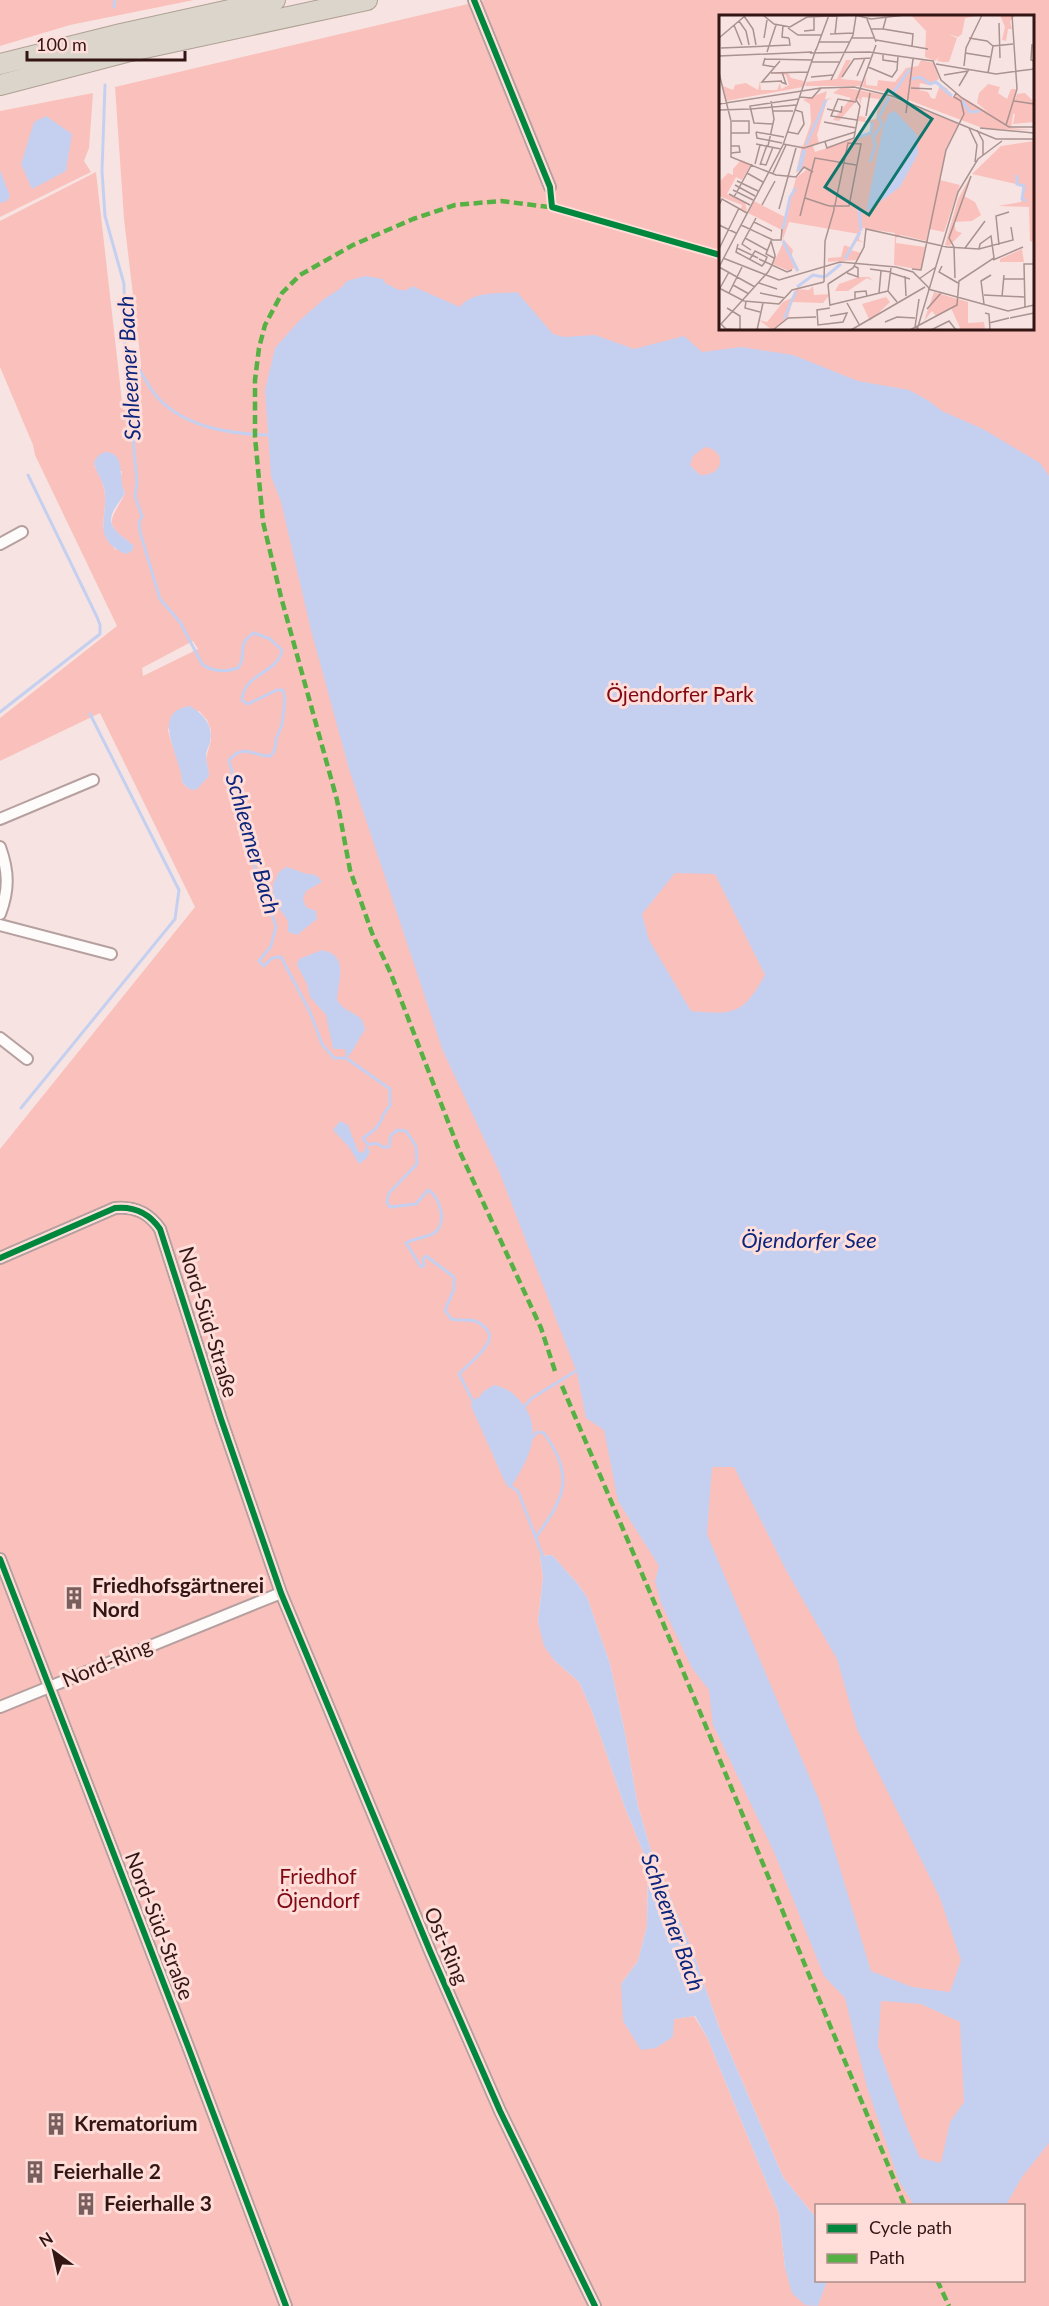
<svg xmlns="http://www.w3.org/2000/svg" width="1049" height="2306" font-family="Lato,sans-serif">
  <rect width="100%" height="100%" fill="#f7e4e2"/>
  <path fill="#fac0bb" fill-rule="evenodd" d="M0 0H194L70 25 0 46Z
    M485 0H1049V2306H0V1149L195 907 100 713 0 761V718L117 626 35 455 33 445 0 367V221L96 172 123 410 140 404 141 363 124 219 115 87ZM720 16H1032V328H720ZM94 465 122 471 120 482 125 493C115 516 100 522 128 541L116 550C96 529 106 521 105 497 105 485 99 475 94 465ZM193 641 198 649 143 676 142 668ZM199 711 207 720 211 730V740L206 758 209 776 196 789H189L182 782C182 763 171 748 168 729ZM552 1555 577 1583 587 1597 610 1664 625 1733 638 1806 651 1851 693 1952 719 2027 783 2177 816 2218V2206H1024V2280L827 2281 817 2306 785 2268 779 2213 707 2037 694 2016 673 2019 621 1984 638 1961 647 1926 648 1864 624 1805 592 1711 579 1682 554 1660 538 1622 543 1577 540 1556Z
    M93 93 89 148 84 161 91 172 0 217V111Z"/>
  <path fill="#c5d0f0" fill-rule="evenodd" d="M46 116 72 134 66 171 32 189 21 164 34 122Z
    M0 170 10 196 7 201 0 203Z
    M365 276 383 279 385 283 399 290H407L412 286 460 307C472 291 498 294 517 292L553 334 564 337 595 335 634 349 684 336 702 352 741 347 793 355 858 381 909 390 929 401 942 411 983 429 1040 463 1049 476V2143L1022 2177 1006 2205H914L899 2181 867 2087 845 1998 824 1976 774 1852 713 1725 709 1690 692 1668 661 1603 655 1581 659 1566 618 1501 604 1430 586 1418 577 1373 499 1171 443 1051 349 769 311 630 281 502 271 476 265 390 275 348 298 322 324 299 341 288 347 281ZM705 447C727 450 725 476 700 475L690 465 693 456ZM675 873 715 874 765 975C743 1014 735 1015 691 1011L649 940 642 914ZM712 1467H734L787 1572 837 1659 857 1729 940 1898 961 1960 950 1992 912 1987 871 1971 820 1802 707 1534ZM881 2001 921 2004 960 2022 964 2102 950 2122 941 2163 920 2158 906 2125 878 2046Z
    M104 452C128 452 117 479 125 493 122 499 117 504 114 510 104 528 123 536 134 546L132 551 126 554C89 538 110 516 104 488 102 479 95 471 94 462L98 456Z
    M190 706C203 714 214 725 210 742 209 747 206 751 206 756 206 762 209 769 209 776L196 790 189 789 182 782C182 758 148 712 190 706Z
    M286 867C292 868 295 870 301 872 311 876 315 871 322 882L306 891 303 899 306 907 316 911 317 919 297 935 288 932V921L273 900V884L279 872Z
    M322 950C350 956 338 979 337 1000 340 1004 344 1009 349 1011 359 1017 363 1017 365 1030 358 1039 354 1052 346 1058L345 1049H333L326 1015 310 997 307 984 297 965 299 959Z
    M340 1121 348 1125 358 1151 364 1153 366 1144 370 1152 366 1159 359 1164 349 1147 333 1130Z
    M494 1385C506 1388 513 1392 521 1402 545 1430 528 1460 511 1487H508L503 1478 471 1406 472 1400 478 1398 484 1391Z
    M552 1555 577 1583 587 1597 610 1664 625 1733 638 1806 651 1851 693 1952 719 2027 783 2177 816 2218V2280L827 2281 818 2306 805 2305 792 2293 785 2268 779 2213 707 2037 695 2016 674 2019 673 2037 656 2048 641 2050 623 2021 621 1984 638 1961 647 1926 648 1864 624 1805 592 1711 579 1682 554 1660 544 1646 538 1622 543 1577 540 1556Z"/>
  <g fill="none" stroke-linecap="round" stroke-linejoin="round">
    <path stroke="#c5d0f0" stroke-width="3" d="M114 7 115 0
      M105 85 102 171 105 216 124 284 125 352 137 482 135 496 142 516 139 523 140 532 160 599 180 622 202 664C212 672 226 672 238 668 249 653 234 646 254 633L270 639 282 650C277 675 244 672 242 700L248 704 277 690H283L285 698 282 725 276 739 275 749 271 756C252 757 246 742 229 760L258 878 276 926 271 946 259 961 264 966 272 958 281 957 310 1012 322 1044 334 1058H346L390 1089V1106C383 1111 384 1117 379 1124 376 1130 369 1134 363 1138 367 1145 370 1146 376 1143L383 1147H389L391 1135 398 1130 406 1131 416 1146 417 1164 389 1193 387 1202 390 1207 416 1204 428 1190C440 1196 448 1224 434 1233 426 1238 414 1238 406 1243L421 1267 424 1265 423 1259 426 1256 454 1277V1289L445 1310 451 1319C459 1321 468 1319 475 1321 478 1322 481 1324 483 1326 504 1339 468 1364 459 1374L474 1403
      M127 353C140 365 146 386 159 399 187 428 231 434 269 435
      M0 712 100 634V625L97 617 28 475
      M21 1108 175 919 179 890 90 714
      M525 1406 532 1398 576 1371
      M532 1438 537 1432 544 1433C575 1477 565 1497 536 1537
      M510 1486 518 1491 543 1557"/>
    <g stroke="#b6a09f" stroke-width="14">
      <path id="minor" d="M474 0 550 187
        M0 544 22 532
        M0 819 93 780
        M0 847C9 872 9 890 0 914
        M0 925 111 954
        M0 1038 27 1059
        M0 1258 115 1208C135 1206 149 1213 160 1229L221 1419 281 1593 430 1951 500 2111 595 2306
        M0 1559 189 2049 286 2306
        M0 1707 281 1593"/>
    </g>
    <g stroke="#afa094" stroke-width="22">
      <path id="motorway" d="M0 64 121 34 275 0
        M0 85 126 52 367 0"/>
    </g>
    <use href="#minor" stroke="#fefbfb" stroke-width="10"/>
    <use href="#motorway" stroke="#dcd5cb" stroke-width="20"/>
    <path stroke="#56b144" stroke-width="4.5" stroke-dasharray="9 4.5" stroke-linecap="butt" d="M555 1371 541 1328 459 1150 391 974 372 933 350 870 337 800 281 597 263 522 255 437V380L259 348 265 325 282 293 300 275 353 245 413 219 455 205 501 201 557 208
      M562 1386 663 1623 905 2206
      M937 2280 949 2306"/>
    <g stroke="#ffdeda" stroke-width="10">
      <path id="cycleway" d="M474 0 550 187 552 207 720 255
        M0 1258 115 1208C135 1206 149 1213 160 1229L221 1419 281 1593 430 1951 500 2111 595 2306
        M0 1559 189 2049 286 2306"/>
    </g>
    <use href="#cycleway" stroke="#00873e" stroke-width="6"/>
  </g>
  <defs>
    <g id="building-bare" transform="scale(1.8)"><path d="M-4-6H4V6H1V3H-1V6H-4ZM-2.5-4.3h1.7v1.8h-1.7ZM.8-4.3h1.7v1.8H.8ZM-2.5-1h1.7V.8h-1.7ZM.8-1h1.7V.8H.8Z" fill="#785e5c" stroke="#ffdeda" stroke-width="2.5" paint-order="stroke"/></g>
  </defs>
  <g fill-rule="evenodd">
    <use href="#building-bare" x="74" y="1598"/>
    <use href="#building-bare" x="56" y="2124"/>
    <use href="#building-bare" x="35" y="2172"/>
    <use href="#building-bare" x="86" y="2204"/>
  </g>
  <g text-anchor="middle" stroke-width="6" stroke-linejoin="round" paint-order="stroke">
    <g font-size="21" fill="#810914" stroke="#ffdeda">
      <text x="680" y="702">Öjendorfer Park</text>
      <text x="318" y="1884">Friedhof<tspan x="318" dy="24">Öjendorf</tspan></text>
    </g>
    <g font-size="21" fill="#331614" stroke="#ffdeda">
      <text transform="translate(208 1322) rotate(73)" y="7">Nord-Süd-Straße</text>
      <text transform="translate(107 1663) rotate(-23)" y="7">Nord-Ring</text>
      <text transform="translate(159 1926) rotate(69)" y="7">Nord-Süd-Straße</text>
      <text transform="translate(446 1946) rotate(67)" y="7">Ost-Ring</text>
    </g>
    <g font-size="21" font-weight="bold" fill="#331614" stroke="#ffdeda" text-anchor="start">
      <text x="92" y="1593">Friedhofsgärtnerei<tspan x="92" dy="24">Nord</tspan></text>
      <text x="74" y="2131">Krematorium</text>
      <text x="53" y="2179">Feierhalle 2</text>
      <text x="104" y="2211">Feierhalle 3</text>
    </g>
    <g font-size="22" font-style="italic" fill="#0c267d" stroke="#ffdeda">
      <text transform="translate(129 368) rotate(-93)" y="8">Schleemer Bach</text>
      <text transform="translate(253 844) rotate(74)" y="8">Schleemer Bach</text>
      <text x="809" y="1248">Öjendorfer See</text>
      <text transform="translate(673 1922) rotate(70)" y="8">Schleemer Bach</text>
    </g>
  </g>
  <g transform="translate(719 15)">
    <rect width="315" height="315" fill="#f7e4e2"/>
    <path d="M192 0H262L246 3 243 19 239 22 229 19 238 23 230 47H224L218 46 220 42 216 46 206 42 207 16ZM281 0H297L291 6 293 14H289L287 26 283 25 286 12ZM127 45H132L122 64 143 66 142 71H86L87 67 118 64ZM202 45 215 48 220 64 209 70 201 68 200 75 209 77 212 83 216 84 221 70 229 74 227 78 236 83 238 79 269 97 258 88 260 78 269 69 281 72 279 78 288 84 292 74H298L295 87 298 79 306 78 315 87V107L294 109 296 99H294L292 113 315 115 266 114 171 78 143 72 147 61V70L158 71 159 65 176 67 187 53 199 51ZM51 58H69L72 63 85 66 84 72 7 86 4 71 14 75 16 70 27 68 39 75 41 66 42 75H58L61 68 62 74 70 70 67 60ZM123 72 170 81 163 96 171 82 240 109 227 133 221 165 241 170 225 217 210 214 207 226 182 220 177 223V228L206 232 202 255 175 250 176 218 142 213 140 225 145 227 138 226 132 235 142 238 138 245 109 247V243L122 242 125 230 133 233 140 219 70 207 64 224 74 235 72 245 79 260 75 253 70 256 54 249 64 228 63 215 29 198 35 186 66 202 77 163 87 155 86 151 77 158 83 131 75 129 84 131 92 108 91 89 84 85 108 76 106 84 114 83 108 85 98 120 100 128 94 131 96 137 152 118 153 108 139 106 140 101 147 102 146 106 157 104 160 84 143 82 141 90 140 83 120 106 114 105 132 83 114 78ZM315 126V225L311 227 310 192 279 191 302 187 305 171 253 159 282 131ZM22 145 32 149 23 165 17 162 8 179 26 187 28 196 22 194 23 190 0 181 2 165 9 158 14 160V154ZM251 162 245 181 256 187 262 200 253 206 235 207 237 216 243 218 230 231 226 230 239 184ZM303 234 305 247H281V244ZM140 262H150L154 266 148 263 129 276H116L120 269ZM94 271 95 280 111 279 104 288 73 287 69 303 53 315 40 305 48 307 64 287 75 282 77 274 90 275ZM215 277 249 287V308L265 307 266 315H242L232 293 217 301 213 296 205 306ZM167 282 171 287 151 306 143 289Z" fill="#fac0bb"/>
    <path d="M176 96 198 120 199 139 181 172 147 197 163 117 169 99Z" fill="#c5d0f0"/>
    <path fill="none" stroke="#c5d0f0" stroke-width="3" d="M193 64 201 62 211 69 217 67 233 81M174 78 191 54M243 86 251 97 261 96M140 122 152 118 153 107M87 130 107 85M151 147 156 131 154 122 163 110 160 102 170 82M79 156 85 135M80 156 86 135M298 160V169L305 171 303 184 307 186M140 194 142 216M64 214 71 182 77 173M64 226 79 256M126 244 141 217M106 262 122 249M78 272 94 260 105 262M65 304 77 276"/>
    <path fill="none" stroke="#a99290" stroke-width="1.5" d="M44 0 55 9 71 12 88 2 136 0 152 4 186 0M25 1 34 14 37 30M148 4 157 27M20 6 27 16 30 30M280 8 281 43M15 10 23 30M64 11 63 22 70 23M69 13 79 20H102M152 14H164L167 3M164 14 194 19 193 31M85 16 95 15V2M111 19 134 18M116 19 118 1M0 23 27 0M45 23 48 5M133 23H156M250 23 268 26 274 31M157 25 209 34M100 27H130M313 29 312 45 315 46M2 33 71 30 70 23M97 35 110 0M48 37 57 10M91 38 150 37 214 46 222 65 243 83 290 112H315M246 38 271 42M164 39V45L178 47M0 41 93 37M46 43 44 50 56 52M46 44 93 45M61 46 43 67 63 66M93 47H120M217 49 277 59 315 54M245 51 247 33 263 0M149 52 173 62 178 55 179 41M0 58 12 106V142L57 160 77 162 85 152 94 157M52 58 89 57M269 58 274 31 294 29M225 60 249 56M138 61 146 43M92 62 114 60M123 62 135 44 153 43M112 65 134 20 137 1M62 67 67 69 63 57M240 71 250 54M192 73 213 74M80 82 93 83 102 73M295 86 315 89M137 87 119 84 112 101 138 105M0 89 102 73 135 72 173 81 277 124H315M32 94 77 90M108 94 122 97 123 91M0 95 31 94M54 96H74M187 98 194 44M147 101 151 78M105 107 137 113M54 109 35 108 31 91 79 84M287 110 298 74 293 0M250 113 258 130 256 147M261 113 315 118M258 115 264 126V141M37 117 38 123 63 128M37 117 65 122M69 117 79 119 85 109 83 97 76 95M12 118H30V106H13M106 127 108 133 135 123 141 91 137 85 157 30M37 129 62 134M64 129 85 133 136 117M49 131 55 104 52 86M12 138 21 137 20 131H12M36 149 41 130M42 149 47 150 54 132M41 150 48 130M28 158 44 167M54 158 67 130M18 166 39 176M16 170 36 181M14 175 34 185M10 179 31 190M15 182 33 149M86 183 107 190 111 191H130L142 129 129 128 116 190 115 191V195L106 226 105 267M0 190 3 184 28 198M43 190 56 166M60 194 77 133M81 201 96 143 137 150M35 207 53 216M0 210 17 218M22 210 54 225H62L63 214M26 223 48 235M19 229 17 237 43 251 46 247M280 230 277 201 290 197M18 233 39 243M246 233 266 206M0 234 20 193M32 235 23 229 37 203M4 243 60 265 121 247 177 252 194 257 211 274M31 244 36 236 48 242 46 247M40 244 68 257 73 255M274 245 304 232M223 251 220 257 239 268M0 252 36 272M0 252 64 130 97 34M172 253 169 276 178 287M151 254 172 257M193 254 202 255 227 135 245 99 242 86 235 82 237 78M128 258 139 262V253L135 251M172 258 191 264M186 261 187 281M236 263 235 232 230 223 252 161M200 264 217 252M285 264H305M40 268 58 274M109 269 134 253 145 232 147 214 228 232 260 234 294 225 292 212M109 269 111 291M14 270 30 279M0 273 25 286 60 289 73 275 105 267M1 273 10 257M209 274 289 296 315 290M10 278 23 252M41 278 66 283M160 278 162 256M265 280 305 282M283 282 285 260M136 285V277L147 276 148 282M27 286 26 293 41 297M128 288 141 311M265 289 262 266 272 260M111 290 169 276M306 292 305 249H315M8 293 21 301V315M208 294 222 278M266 298 270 299 271 315M111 301 128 298 124 307 99 310 98 295 111 293M69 303 97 302M291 303 315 298M166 307 178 302 196 303M270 308 290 303M196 312 200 284M21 315 7 314 2 309 49 257 53 250 56 242V240L52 226 47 239 55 243M38 315 44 288M54 315 69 303M132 315 206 272M191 315 238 290 240 266 275 243 272 221 261 229 260 234M198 315 239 177 259 144 283 126M212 315 230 306 237 315"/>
    <path fill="#0f766e" fill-opacity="0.15" stroke="#0f766e" stroke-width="3" d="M169 75 213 104 150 200 106 172Z"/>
    <rect width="315" height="315" fill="none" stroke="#331614" stroke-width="3"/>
  </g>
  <rect x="815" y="2204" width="210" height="78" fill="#ffdeda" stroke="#ad8e8b" stroke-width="1.5"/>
  <rect x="827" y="2224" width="30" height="9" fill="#00873e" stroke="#ad8e8b" stroke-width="1.5"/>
  <text x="869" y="2234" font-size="18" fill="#331614">Cycle path</text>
  <rect x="827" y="2254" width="30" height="9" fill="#56b144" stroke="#ad8e8b" stroke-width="1.5"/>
  <text x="869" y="2264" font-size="18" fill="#331614">Path</text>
  <g transform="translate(54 2252) rotate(327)" stroke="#ffdeda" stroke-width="4.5" paint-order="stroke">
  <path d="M0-4.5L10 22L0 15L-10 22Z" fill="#331614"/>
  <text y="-9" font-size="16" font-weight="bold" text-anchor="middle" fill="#331614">N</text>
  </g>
  <path d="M27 51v9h158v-9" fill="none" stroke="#331614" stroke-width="3"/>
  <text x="36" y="51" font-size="18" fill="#331614" stroke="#ffdeda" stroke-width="4.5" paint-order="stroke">100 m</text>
</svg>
